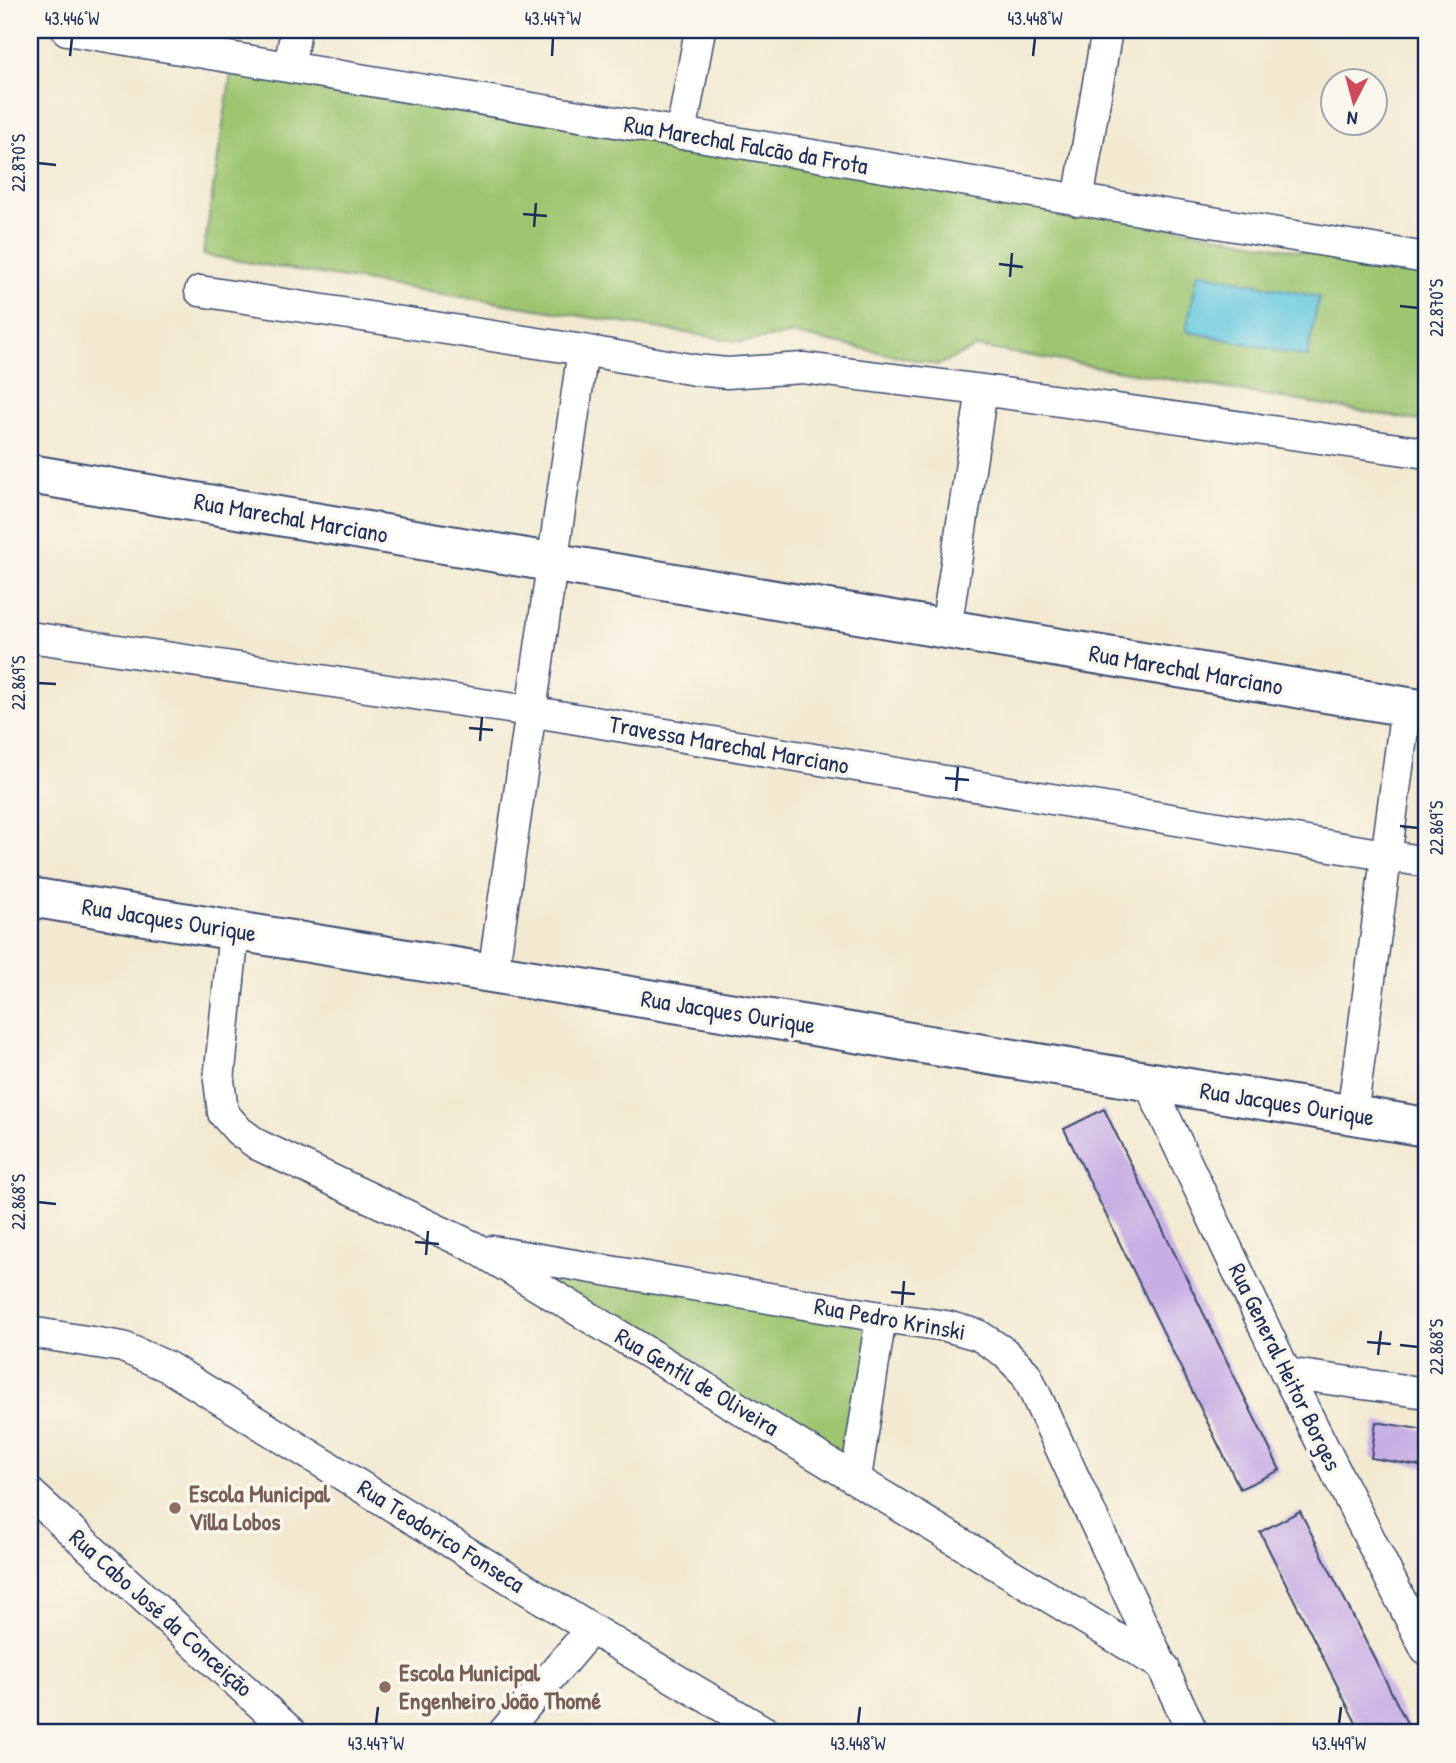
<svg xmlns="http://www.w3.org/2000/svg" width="1456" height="1763" font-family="'Patrick Hand',sans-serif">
  <rect width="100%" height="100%" fill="#fbf7ec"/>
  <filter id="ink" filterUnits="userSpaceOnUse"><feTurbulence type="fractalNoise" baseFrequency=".0143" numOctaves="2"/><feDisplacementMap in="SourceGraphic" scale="14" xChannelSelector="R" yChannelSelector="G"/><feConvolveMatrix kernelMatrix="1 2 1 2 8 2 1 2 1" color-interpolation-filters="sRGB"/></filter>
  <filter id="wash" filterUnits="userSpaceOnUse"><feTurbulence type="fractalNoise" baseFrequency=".00686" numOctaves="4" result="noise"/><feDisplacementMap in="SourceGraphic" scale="28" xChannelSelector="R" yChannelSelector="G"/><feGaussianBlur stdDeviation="1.57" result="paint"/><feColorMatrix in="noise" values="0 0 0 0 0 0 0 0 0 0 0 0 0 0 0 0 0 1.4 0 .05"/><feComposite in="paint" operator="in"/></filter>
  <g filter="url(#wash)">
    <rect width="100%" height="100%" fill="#f2e9d0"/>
    <path fill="#9ec671" stroke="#5c7a68" stroke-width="2" d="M231 73 681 134 1426 275V422L977 347 938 365 794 334 742 342 203 255Z
      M474 1247 881 1317 856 1478Z"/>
    <path fill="#62c7df" stroke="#3e7b9e" stroke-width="2" d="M1198 272 1319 297 1307 357 1186 331Z"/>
    <g id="blocks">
      <path fill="#c7aee4" d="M1104 1109 1280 1470 1240 1489 1064 1129Z
        M1376 1422 1426 1430V1467L1371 1458Z
        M1300 1511 1412 1733H1361L1260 1532Z"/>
    </g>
  </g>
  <g filter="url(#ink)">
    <use href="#blocks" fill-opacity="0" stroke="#3b4b6f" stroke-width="2"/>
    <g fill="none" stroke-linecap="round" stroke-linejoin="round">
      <g stroke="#3b4b6f" stroke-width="33">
        <path id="minor" d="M67 30 1426 258
          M289 67 296 30
          M681 134 700 30
          M1078 201 1107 30
          M200 291 583 350 695 370 727 373 803 368 982 390 1426 453
          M946 629 982 390
          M30 637 529 711 1426 862
          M234 931 219 1080 223 1113 239 1131 258 1145 474 1247 1164 1667
          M493 974 583 350
          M1148 1081 1286 1373 1426 1650
          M1352 1115 1406 707
          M492 1251 881 1317 946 1326 978 1335 1004 1352 1026 1374 1193 1733
          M30 1332 123 1347 168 1367 591 1629 767 1733
          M1286 1373 1426 1393
          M856 1478 881 1317
          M30 1493 292 1733
          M503 1733 591 1629"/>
      </g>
      <g stroke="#3b4b6f" stroke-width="42">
        <path id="secondary" d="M30 474 1426 710
          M30 897 1426 1127"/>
      </g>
      <use href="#minor" stroke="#fff" stroke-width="30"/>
      <use href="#secondary" stroke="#fff" stroke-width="38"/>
    </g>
  </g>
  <path fill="none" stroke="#1b2f5e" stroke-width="2.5" d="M70 56 72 38M552 56 553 38M1033 56 1035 38M38 163 56 165M523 214 547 216M534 227 536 203M999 264 1023 267M1010 277 1012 253M1400 306 1418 308M38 683 56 684M469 728 493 730M480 741 482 717M945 778 969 780M956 791 958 767M1400 826 1418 828M38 1202 56 1204M415 1242 439 1244M426 1255 428 1231M891 1292 915 1294M902 1305 904 1281M1367 1342 1391 1344M1400 1345 1418 1347M1378 1355 1381 1331M376 1724 378 1707M858 1724 860 1707M1339 1724 1341 1707"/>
  <g fill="#8d6e63" stroke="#fbf7ec" stroke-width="2.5">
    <circle cx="175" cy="1508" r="7"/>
    <circle cx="385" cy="1687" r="7"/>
  </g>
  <g text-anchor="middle" stroke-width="7" stroke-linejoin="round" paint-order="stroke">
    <g font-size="24" fill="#1b2f5e" stroke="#fbf7ec">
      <text transform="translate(746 145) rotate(10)" y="8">Rua Marechal Falcão da Frota</text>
      <text transform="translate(291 518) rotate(10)" y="8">Rua Marechal Marciano</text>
      <text transform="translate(1186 670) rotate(10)" y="8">Rua Marechal Marciano</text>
      <text transform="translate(729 745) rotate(10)" y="8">Travessa Marechal Marciano</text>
      <text transform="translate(169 920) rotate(9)" y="8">Rua Jacques Ourique</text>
      <text transform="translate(728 1012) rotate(9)" y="8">Rua Jacques Ourique</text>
      <text transform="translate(1287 1104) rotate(9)" y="8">Rua Jacques Ourique</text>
      <text transform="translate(890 1319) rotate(10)" y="8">Rua Pedro Krinski</text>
      <text transform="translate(1285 1367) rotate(64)" y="8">Rua General Heitor Borges</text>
      <text transform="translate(697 1382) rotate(31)" y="8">Rua Gentil de Oliveira</text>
      <text transform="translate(441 1536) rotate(32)" y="8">Rua Teodorico Fonseca</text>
      <text transform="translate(161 1613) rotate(42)" y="8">Rua Cabo José da Conceição</text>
    </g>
    <g font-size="24" font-weight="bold" fill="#785e54" stroke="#fbf7ec" text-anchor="start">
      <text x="189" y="1502">Escola Municipal<tspan x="189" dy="28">Villa Lobos</tspan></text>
      <text x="399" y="1681">Escola Municipal<tspan x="399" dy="28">Engenheiro João Thomé</tspan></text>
    </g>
  </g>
  <rect width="1456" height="1763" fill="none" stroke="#fbf7ec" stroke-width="77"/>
  <g transform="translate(1354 102) rotate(186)"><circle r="33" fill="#fbf7ec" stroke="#a1a7b3" stroke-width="2"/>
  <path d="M0-5L12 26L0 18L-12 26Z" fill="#d1495b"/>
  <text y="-10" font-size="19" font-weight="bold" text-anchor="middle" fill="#1b2f5e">N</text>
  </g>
  <rect x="38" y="38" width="1380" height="1686" fill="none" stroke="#1b2f5e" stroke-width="2.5"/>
  <g font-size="18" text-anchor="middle" fill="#1b2f5e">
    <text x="72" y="25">43.446°W</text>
    <text x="553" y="25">43.447°W</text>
    <text x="1035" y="25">43.448°W</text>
    <text transform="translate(19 163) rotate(-90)" y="6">22.870°S</text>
    <text transform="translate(1437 308) rotate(-90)" y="6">22.870°S</text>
    <text transform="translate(19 683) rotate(-90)" y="6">22.869°S</text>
    <text transform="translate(1437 828) rotate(-90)" y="6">22.869°S</text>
    <text transform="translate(19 1202) rotate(-90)" y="6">22.868°S</text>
    <text transform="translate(1437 1347) rotate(-90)" y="6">22.868°S</text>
    <text x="376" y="1750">43.447°W</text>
    <text x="858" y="1750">43.448°W</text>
    <text x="1339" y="1750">43.449°W</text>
  </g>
</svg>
